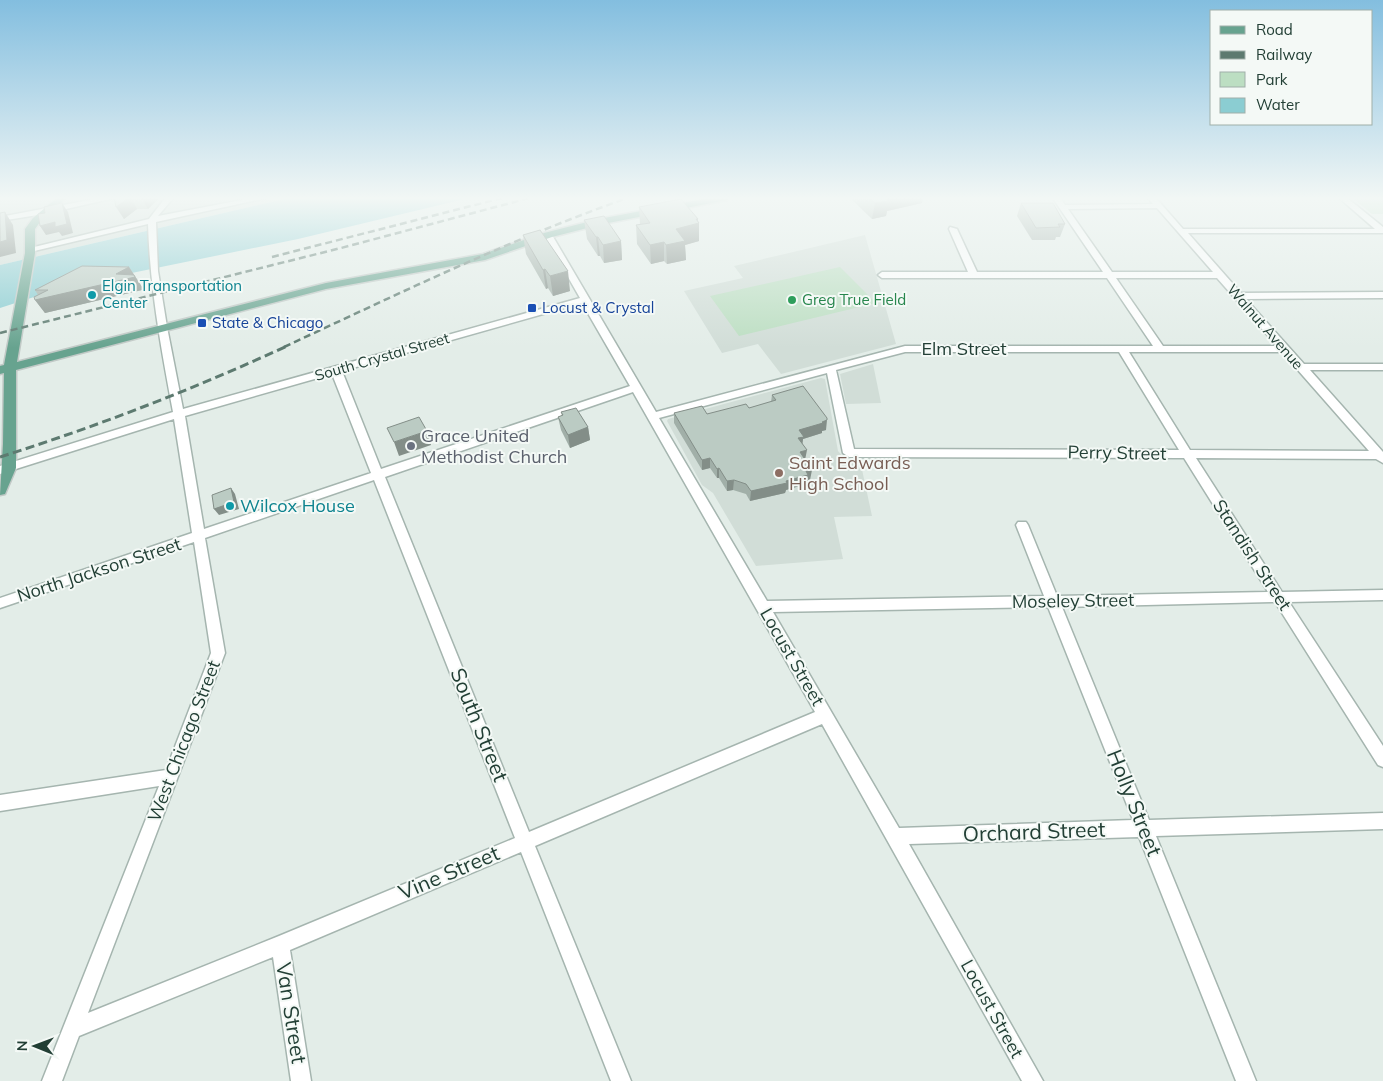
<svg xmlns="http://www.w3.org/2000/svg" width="1383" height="1081" font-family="Mulish,sans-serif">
  <rect width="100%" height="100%" fill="#e3ede8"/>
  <path fill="#d1ddd7" d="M0 197H293L0 265Z
    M865 235 896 344 781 374 758 344 722 353 684 291 743 278 734 266Z
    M873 364 881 403 846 404 840 374Z
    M821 378 825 379 838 451 847 461 861 465 872 516 834 517 843 559 756 566 713 493 702 485 667 421 668 419Z"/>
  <path fill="#bcdec2" d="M1351 197H1381L1383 198V214H1372Z
    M840 267 876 303 739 336 710 296Z"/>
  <path fill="#8bcdd2" d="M293 197 298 199 316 197H473L298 239 68 286 0 308V265Z"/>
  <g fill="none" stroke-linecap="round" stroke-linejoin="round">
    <g stroke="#a5b5af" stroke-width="3">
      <path id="minor" d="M105 197H119L44 214 0 221V217Z
        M166 197H174L158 216 257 197H271L156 222 158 271 167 327 183 409 580 298 544 235 548 233 552 235 656 412 905 346H1153L1107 278H882L878 275 882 272H968L949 229 950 227 957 229 977 272H1103L1052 197H1060L1065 205 1153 204 1147 197H1155L1183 229H1375L1338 197H1346L1383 227V233H1188L1241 293 1383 292V298L1246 299 1304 364H1383V370H1310L1383 452V463L1376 459 1196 458 1282 592 1383 590V600L1289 602 1383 746V767L1378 765 1275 602 1062 607 1149 820 1383 813V829L1156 836 1256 1081H1236L1139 837 909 844 1043 1081H1022L822 724 535 846 631 1081H611L521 852 290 950 311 1081H291L273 957 79 1036 62 1081H42L159 786 0 811V795L166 770 211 653 194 542 0 608V598L192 533 174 419 0 474V466L173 412C161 348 150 289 148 224L30 252 26 249 149 219ZM1157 208 1213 272H1112L1068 209ZM1116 278H1217L1277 346H1163ZM582 303 630 386 381 469 342 371ZM905 352H1119L1179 450 854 449 836 370ZM1129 352H1282L1369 451 1190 450ZM827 373 843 453 849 457 1184 458 1268 592 1057 596 1028 525 1026 522H1018L1016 525 1044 596 767 601 659 418ZM332 374 371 473 204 529 185 416ZM633 392 815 712 529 832 385 477ZM374 480 515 838 279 936 88 1013 225 653 205 538ZM1048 607 1133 820 899 828 773 612Z"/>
    </g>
    <g stroke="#c1c9c6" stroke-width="3">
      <path id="major" d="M58 197H68L40 222 35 229V253L17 362 326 283 483 254 544 233 599 219 714 197H732L727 200 603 224 552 237 485 260 326 289 16 370V468L5 494 0 495 3 444 4 373 0 374V366L4 365 25 253V229L33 218Z"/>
    </g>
    <use href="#minor" fill="#fff" fill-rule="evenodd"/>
    <use href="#major" fill="#67a38f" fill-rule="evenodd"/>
    <path stroke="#5d7a70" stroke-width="2.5" stroke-dasharray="7 4" stroke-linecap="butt" d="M272 257 506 197
      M0 333 341 248 533 197
      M284 347C398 294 511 239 630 197"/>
    <path stroke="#5d7a70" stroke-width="3" stroke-dasharray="9 4.5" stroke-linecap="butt" d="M0 457C98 426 194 389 287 346"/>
  </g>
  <path fill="#a1afa8" d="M114 197H160L148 209H137L124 219Z
    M849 197H923L922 203 887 211 886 216 872 219Z
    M1021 203 1065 224 1060 237H1056L1055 240H1032L1017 216Z
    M639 207 698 221 699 223V241L685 245 686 260 667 264 664 261 651 264 637 244 636 225H640Z
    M584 220 621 241 622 260 604 263 600 256H598L587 239Z
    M523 235 570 291 553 296 548 288 546 289 526 254Z
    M129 267 142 287V290L45 313 35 300 38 295 35 290Z
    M772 395 826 430 822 431V433L803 439 802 445 805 460 810 480 807 481 806 484 786 490 785 493 750 501 746 494 733 490 727 491 719 478H717L710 468 702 470 674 423V413L707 414 749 408 771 402Z
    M561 412 588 427 590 440 570 448 561 430 558 417 562 416Z"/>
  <path fill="#838e88" d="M130 197H131L137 209 124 219 116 207Z
    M141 197H160L148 209Z
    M884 197H923L922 203 887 211 886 216 872 219 875 203Z
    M62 203 68 212 73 233 62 236 59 232 46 235 40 226 55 222Z
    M5 212 13 225 16 253 0 257V242Z
    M696 219H698V223H699V241L685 245 686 260 667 264 666 245 676 229Z
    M596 237H598L600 256H598Z
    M621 241 622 260 604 263 603 245Z
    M664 242V261L651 264 650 245Z
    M129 267 142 287V290L45 313 35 300 116 274Z
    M545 269 548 288 546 289 543 270Z
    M568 271 570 291 553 296 550 276Z
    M827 420 826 430 822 431V433L803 439 802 447 797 448 799 430Z
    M588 427 590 440 570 448 568 435Z
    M427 431 431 445 399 456 394 442Z
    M807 450 805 460 800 452Z
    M710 458V468L702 470V460Z
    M719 468V478H717V469Z
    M812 470 810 480 807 481 806 484 786 490 785 493 750 501 751 491 786 481 806 471Z
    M734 480 733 490 727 491V481Z
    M231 488 235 494 239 509 219 515 214 509Z"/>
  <path fill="#bbcbc3" stroke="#838e88" d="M114 197H130L116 207Z
    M868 197H884L889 201 875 203Z
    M681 199 698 219H696L699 223 676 229 685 241 666 245 664 242 650 245 636 225 650 223 639 207Z
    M62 203 67 224 55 227V222L40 226 38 214 45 213 44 207Z
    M1021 203H1053L1065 224H1058L1060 227 1036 228Z
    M5 212 7 240 0 242V213Z
    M604 216 621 241 603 245 598 237H596L584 220Z
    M540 230 568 271 550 276 545 269 543 270 523 235Z
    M82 266 129 267 116 274 134 275 135 277 35 300 34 297 48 290H35Z
    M803 386 827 418V420L822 422 823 423 799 430 804 437 798 438 807 450 800 452 812 470 806 471 808 475 786 481 787 483 751 491 746 484 734 480 727 481 719 468 717 469 710 458 702 460 674 413 702 406 707 414 746 404 749 408 776 400 772 395Z
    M576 408 588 427 568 435 558 417 563 415 561 412Z
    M419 417 427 431 394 442 387 428Z
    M231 488 234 502 214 509 212 495Z"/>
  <linearGradient id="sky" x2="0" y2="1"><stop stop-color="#83bedf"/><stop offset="0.57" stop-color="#f2f7f5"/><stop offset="1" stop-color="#f2f7f5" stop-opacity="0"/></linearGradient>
  <rect width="1383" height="348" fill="url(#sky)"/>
  <g fill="#0f9aa8" stroke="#f4f9f6" stroke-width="2">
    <circle cx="92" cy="295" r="5"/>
    <circle cx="230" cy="506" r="5"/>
  </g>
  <circle fill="#2e9e5b" stroke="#f4f9f6" stroke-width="2" cx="792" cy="300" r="5"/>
  <g fill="#1a4fb4" stroke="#f4f9f6" stroke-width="2">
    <rect x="527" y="303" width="10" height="10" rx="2.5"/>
    <rect x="197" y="318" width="10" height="10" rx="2.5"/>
  </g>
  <circle fill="#6b7280" stroke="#f4f9f6" stroke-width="2" cx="411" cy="446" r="5"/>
  <circle fill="#8d6e63" stroke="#f4f9f6" stroke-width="2" cx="779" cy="473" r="5"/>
  <g text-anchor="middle" stroke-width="4" stroke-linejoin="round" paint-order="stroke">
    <g font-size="15" fill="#0d838f" stroke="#f4f9f6" text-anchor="start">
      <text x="102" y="291">Elgin Transportation<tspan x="102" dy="17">Center</tspan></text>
    </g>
    <g font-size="15" fill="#27864d" stroke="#f4f9f6" text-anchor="start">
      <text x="802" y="305">Greg True Field</text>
    </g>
    <g font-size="15" fill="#164399" stroke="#f4f9f6" text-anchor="start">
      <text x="542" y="313">Locust &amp; Crystal</text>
      <text x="212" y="328">State &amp; Chicago</text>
    </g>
    <g font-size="15" fill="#223f35" stroke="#f4f9f6">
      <text transform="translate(1265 327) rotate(49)" y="5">Walnut Avenue</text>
      <text transform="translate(382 357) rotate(-16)" y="5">South Crystal Street</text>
    </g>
    <g font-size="18" fill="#223f35" stroke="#f4f9f6">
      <text x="964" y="355">Elm Street</text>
      <text transform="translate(1117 453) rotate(1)" y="6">Perry Street</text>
      <text transform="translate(1252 555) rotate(57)" y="6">Standish Street</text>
      <text transform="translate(99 570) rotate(-18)" y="6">North Jackson Street</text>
      <text transform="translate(1073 601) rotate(-1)" y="6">Moseley Street</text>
      <text transform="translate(792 657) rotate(60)" y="6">Locust Street</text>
      <text transform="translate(184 741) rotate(-69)" y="6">West Chicago Street</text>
      <text transform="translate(992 1009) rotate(61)" y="6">Locust Street</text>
    </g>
    <g font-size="18" fill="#5b616d" stroke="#f4f9f6" text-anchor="start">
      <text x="421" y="442">Grace United<tspan x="421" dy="21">Methodist Church</tspan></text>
    </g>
    <g font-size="18" fill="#785e54" stroke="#f4f9f6" text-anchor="start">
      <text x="789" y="469">Saint Edwards<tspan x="789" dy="21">High School</tspan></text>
    </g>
    <g font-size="18" fill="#0d838f" stroke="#f4f9f6" text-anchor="start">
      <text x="240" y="512">Wilcox House</text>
    </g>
    <g font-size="21" fill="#223f35" stroke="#f4f9f6">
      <text transform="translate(479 725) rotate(68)" y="7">South Street</text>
      <text transform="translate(1134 803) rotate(68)" y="7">Holly Street</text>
      <text transform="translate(1034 832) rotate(-2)" y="7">Orchard Street</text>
      <text transform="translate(449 873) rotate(-23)" y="7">Vine Street</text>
      <text transform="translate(291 1013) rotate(81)" y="7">Van Street</text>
    </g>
  </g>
  <rect x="1210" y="10" width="162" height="115" fill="#f4f9f6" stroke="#a0afa9"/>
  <rect x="1220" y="26" width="25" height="8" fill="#67a38f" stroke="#a0afa9"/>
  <text x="1256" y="35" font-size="15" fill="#223f35">Road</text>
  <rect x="1220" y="51" width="25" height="8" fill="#5d7a70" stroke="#a0afa9"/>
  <text x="1256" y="60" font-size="15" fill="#223f35">Railway</text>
  <rect x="1220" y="72" width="25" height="15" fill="#bcdec2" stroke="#a0afa9"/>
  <text x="1256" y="85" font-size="15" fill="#223f35">Park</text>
  <rect x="1220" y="98" width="25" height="15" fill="#8bcdd2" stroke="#a0afa9"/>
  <text x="1256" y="110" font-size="15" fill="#223f35">Water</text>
  <g transform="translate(35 1046) rotate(271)" stroke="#f4f9f6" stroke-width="4" paint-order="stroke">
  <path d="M0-4L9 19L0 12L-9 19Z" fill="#223f35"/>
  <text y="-8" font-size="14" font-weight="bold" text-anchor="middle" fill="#223f35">N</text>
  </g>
</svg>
